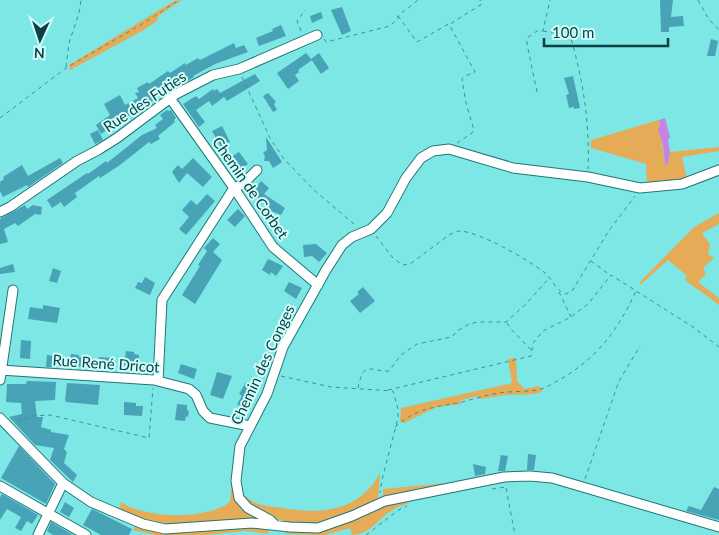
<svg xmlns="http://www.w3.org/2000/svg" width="719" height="535" font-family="Lato,sans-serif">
  <rect width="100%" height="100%" fill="#7ce7e5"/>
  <path fill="#e5ab56" d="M182 0 158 16 157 21 142 31 70 70 69 65 174 1Z
    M659 120 665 165 668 164 670 152 719 147V151L682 157 687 179 670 183 647 184 646 164 591 148V140Z
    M719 213V224L702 233 710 245 708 254 714 258 703 268 706 274 698 282 719 298V305L685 280 687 276 668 260 640 285V282L694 227Z
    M516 358 517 381 524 389 539 386 543 391 535 394 506 395 480 399 478 396 461 400V404L437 407 404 423 400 421 401 408 512 383 508 359Z
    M380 473 378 500C341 520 307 534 267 515 262 513 256 511 253 508 249 505 245 500 242 496L244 495C256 506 267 506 283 508 321 515 360 511 380 473Z
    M232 480 235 494 261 522 250 518 184 525C159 524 141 519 119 511L121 502C145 519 207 520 230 502Z
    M448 483 449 486 383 496V489Z
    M407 502 409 503C404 505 398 506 394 509 376 519 373 535 349 535L352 534 350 528 325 535 285 534 287 530 319 531 358 518 383 505Z
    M136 524 165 530 248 526 269 529 268 534 246 531 206 535H155L133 530Z"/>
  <path fill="#c584e4" d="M665 118 670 137 668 140 670 152 668 164 665 165 663 145 658 129 660 126 659 120Z"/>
  <path fill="#48a3b6" d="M660 0H673L671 17 683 16 684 26 669 27V32H661Z
    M342 7 351 31 342 35 331 10Z
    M321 12 323 18 312 23 310 16Z
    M281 25 286 36 259 46 256 38 273 31 272 29Z
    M711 39 718 41 715 56H707Z
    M234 43 236 48 244 45 248 52 215 64 193 76 194 77 191 79 179 86 177 83 167 90 166 89 156 96 157 99 142 106 143 108 123 119 101 134 96 125 110 115 104 104 120 95 125 105 138 98 135 93 139 92 137 88 148 82 149 84 168 71 170 73 185 63 186 65 198 58 200 60Z
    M306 53 312 60 298 70 299 72 295 75 299 81 288 89 277 73Z
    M319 53 329 68 321 74 311 59Z
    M255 74 260 81 227 101 224 97 212 106 209 101 196 110 205 122 199 127 183 104 196 96 199 99 213 89 214 91 217 89 220 93Z
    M573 76 580 108 574 109V107L569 108 566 95 569 94 564 78Z
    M268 93 276 102 274 104 277 110 273 112 263 96Z
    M167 110 169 111 171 110 176 118 174 120 175 122 158 136 160 139 151 144 149 142 120 165 100 178 99 176 75 193 77 197 64 207 61 202 52 208 47 200 87 173 88 174 106 161 107 163 142 135 157 128 155 125 163 119 160 115Z
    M222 126 230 142 221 147 212 131Z
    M98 130 103 140 95 144 90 134Z
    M266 137 282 162 273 168 269 161H264L265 156 263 153 267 150Z
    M239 152 248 164 239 170 231 157Z
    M60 158 63 163 28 187 27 185 3 197 0 191V182L4 179 3 177 22 165 28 176Z
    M193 158 212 177 203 187 187 173 179 183 172 172 178 165 182 169Z
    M261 181 269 188 264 194 285 208 281 215 266 209 268 206 252 193Z
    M207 194 215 201 186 235 179 229 189 217 182 210 191 200 197 205Z
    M25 205 27 209 33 205 42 207 41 215 35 214 18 226 15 223 4 229 8 242 0 244V219Z
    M238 209 245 216 235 227 227 220Z
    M213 238 220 244 213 252 222 260 195 304 182 295 200 266 198 265 207 251 204 248Z
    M316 244 327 253 319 262 312 256 304 257 303 245Z
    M268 259 283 266 276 276 271 272 270 275 262 270Z
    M13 264 15 272 0 274V268Z
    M53 268 61 271 57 283 49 281Z
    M145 277 155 283 150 295 135 288 138 282 142 283Z
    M289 282 302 288 296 299 284 291Z
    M363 287 375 301 360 313 350 301 359 294 357 292Z
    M43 305 60 308 57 323 28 319 30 307 43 309Z
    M21 340 31 341 30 359 20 358Z
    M126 351 134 352V354L139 355 138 367 124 365Z
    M71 354 79 355V357L83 358 82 367 69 366Z
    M47 355 57 356V367H46Z
    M99 357 112 358 111 367 98 366Z
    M181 364 197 369 194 379 178 373Z
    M217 372 232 376 223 399 210 395Z
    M27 381 56 382 55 400 35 401 37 417H43L41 427 51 430V432L69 435 64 449 67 452 64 463 77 475 73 482 50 460 54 448 35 445 9 417 22 414 21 403 6 402 7 384H26Z
    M246 382 257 391 252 402 250 401 246 409 237 404 242 396 239 394Z
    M67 383 100 385 98 405 66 402 65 400Z
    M124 402 136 403V406H143L142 416 124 415Z
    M177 404 187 405V410L189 411 188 417 186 416 185 421 175 420Z
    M19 446 55 484 46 504 1 478Z
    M528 454 536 455 534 470H527Z
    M501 455 508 456 505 471H498Z
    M473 464 486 467 485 474 475 476Z
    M714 487 719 489V520L686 511 689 506 701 510Z
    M2 494 38 515 32 524 27 521 21 531 15 528 21 517 7 509 0 520V497Z
    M65 502 74 508 69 517 60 512Z
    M92 509 132 529 129 535H101L83 525Z
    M51 522 73 535H53L47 531Z"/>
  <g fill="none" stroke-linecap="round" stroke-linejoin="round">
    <g stroke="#207776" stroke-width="11">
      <path id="street" d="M170 98 234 188 273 247 318 285
        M0 212 10 207 77 161 98 150 117 138 176 94 213 75 239 69 317 35
        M0 370 154 380 189 389 196 395 203 411 210 418 250 426
        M0 380 13 290
        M158 381 162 300 234 188 243 184 257 170
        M0 418 63 483 91 502 112 511 143 524 165 529 252 523 290 527 318 528 352 516 385 501 504 477 530 476 552 478 719 527
        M0 486 86 535
        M275 525 270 520 248 508 239 498 236 481 240 446 267 394 283 347 326 270 342 245 352 237 371 229 387 213 406 178 421 158 433 151 449 149 513 168 588 177 640 188 682 184 719 170
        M38 535 63 483"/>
    </g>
    <path stroke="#448f8e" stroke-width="1" stroke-dasharray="4 4" stroke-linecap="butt" d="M698 0 708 18 719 30
      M398 16 417 42 450 23
      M301 31 297 21 305 10
      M543 31 570 35C583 79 590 123 588 169
      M324 39 326 42 390 26 398 18V16L418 0
      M66 67 69 43 79 13 81 0
      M242 77 270 138 284 159 314 190 354 224 355 227
      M537 92 527 44V38L537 31H543L550 0
      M0 118 66 68 144 23 179 0
      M457 143 472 133 474 130 466 103 462 79 465 76 475 72 450 26 453 22 482 4 480 0
      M376 236 393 258 403 265 410 264 449 235C453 233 456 231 460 231 480 232 529 260 545 273 552 279 558 293 566 294L572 291 608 232 635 196
      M591 261 610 275
      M559 292 571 317
      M507 323 511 329 531 350
      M281 376 331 387 393 391 398 409V418L382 480 380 493
      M358 388C364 359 370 372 389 371L401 355 417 344 452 337 457 331 469 324 477 322H506L526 304 550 277
      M388 390 531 356 533 343 543 331 571 317 588 304 611 275 693 327 719 347
      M17 421 33 416 50 415 149 438 153 388
      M395 427C418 407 433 408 462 402 474 399 486 395 499 393 511 391 525 392 537 390 545 389 553 383 561 379 598 357 618 330 636 291
      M585 479 619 381 640 346
      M506 488 515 535
      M492 489 506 487
      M366 535 400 509 407 506"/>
    <use href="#street" stroke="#fff" stroke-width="9"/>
  </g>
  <g text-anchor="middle" stroke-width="4" stroke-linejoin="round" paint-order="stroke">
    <g font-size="15" fill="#114040" stroke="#cdfefd">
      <text transform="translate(145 102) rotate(-34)" y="5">Rue des Futies</text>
      <text transform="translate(250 188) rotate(55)" y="5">Chemin de Corbet</text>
      <text transform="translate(106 364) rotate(4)" y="5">Rue René Dricot</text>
      <text transform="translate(263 365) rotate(-65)" y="5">Chemin des Conges</text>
    </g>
  </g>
  <g transform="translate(40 40) rotate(183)" stroke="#cdfefd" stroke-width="4" paint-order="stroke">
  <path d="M0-4L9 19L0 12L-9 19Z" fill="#114040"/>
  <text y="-8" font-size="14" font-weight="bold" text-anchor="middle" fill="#114040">N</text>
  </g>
  <path d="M544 38v8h124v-8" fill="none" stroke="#114040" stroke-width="2.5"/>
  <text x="552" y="38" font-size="15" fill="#114040" stroke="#cdfefd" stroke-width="4" paint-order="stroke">100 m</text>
</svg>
